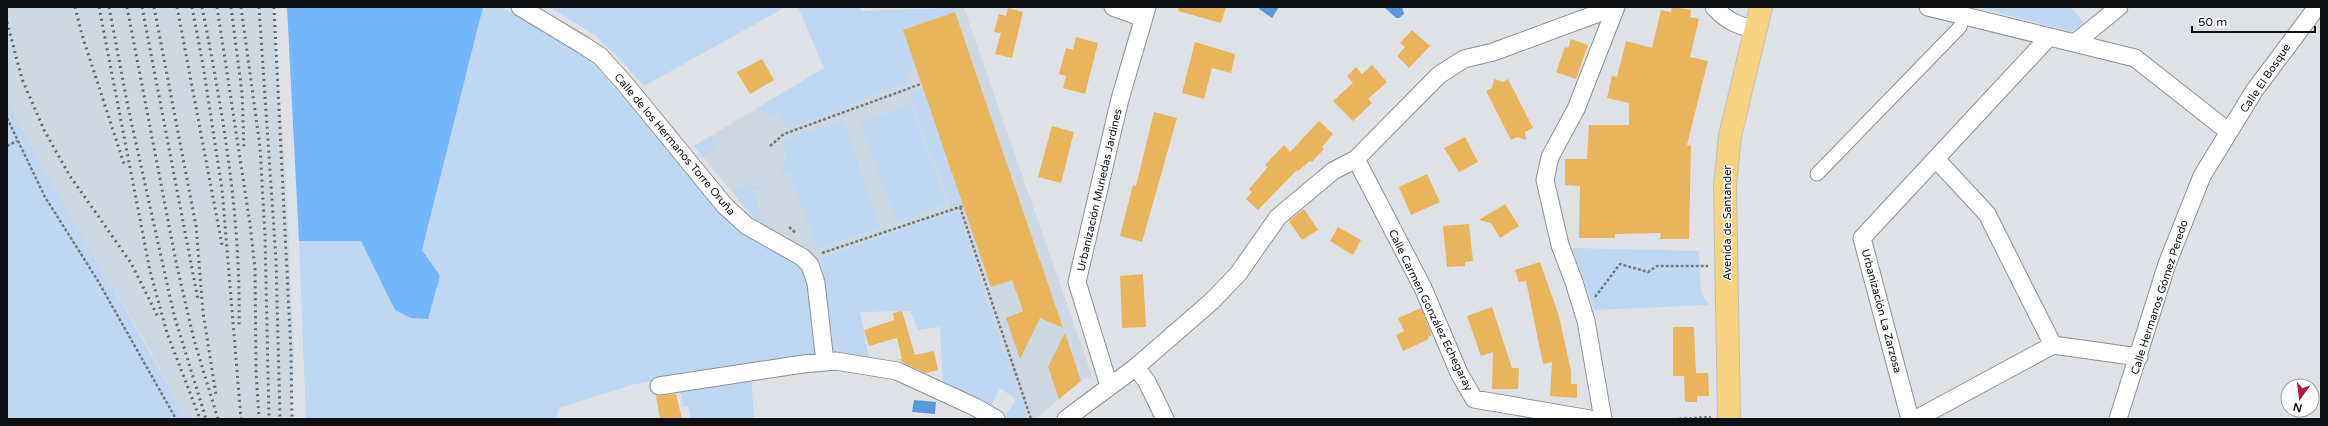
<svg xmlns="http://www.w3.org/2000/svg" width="2328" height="426" font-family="'Varela Round',sans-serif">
  <rect width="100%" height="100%" fill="#dee2e7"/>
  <path fill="#ced8e2" d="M7 7H273L286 181 294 353 290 419H186L150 350 39 164 7 102Z
    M860 7 861 11 964 8 1092 376 1081 381 1035 419H1009L1005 417 1016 399 1000 388 987 296 818 263 786 236 766 233 694 146 824 68 804 21Z"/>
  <path fill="#bfd7f1" d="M483 7H502L591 61 729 219 805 268 820 353 813 357 635 384 559 408 556 419H306L299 241H361L395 310 440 276 422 250Z
    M549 7H786L644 86 619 58 595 35Z
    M798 7H860L861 11 954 8 955 12 903 31 917 70 904 74 907 83 853 102 843 111 786 128 781 111 766 116 759 107 824 68Z
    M1978 7H2071L2084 23 2071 32Z
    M923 89 962 203 950 207 910 94Z
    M7 102C63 210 130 311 186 419H7Z
    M911 104 946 204 896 222 861 122Z
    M843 121 880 227 821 248 815 244 790 173 779 176C787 163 788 154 781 140Z
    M711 136 716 146 702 157 694 146Z
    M746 185 764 187 754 191 766 233 732 191 737 187Z
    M958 210 994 323 1028 419H1009L1005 417 1016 399 1000 388 990 408 943 384 940 327 918 330 910 311 860 312 869 357 831 354 821 264 815 260Z
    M1572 248 1699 251 1701 293 1709 305 1595 310Z
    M751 375 754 419H691L688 406 683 407 679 387Z"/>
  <path fill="#72b6fb" d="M287 7H483L422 250 440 276 428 319 411 318 395 310 361 241H299Z"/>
  <path fill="#5999de" d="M1260 7H1279L1272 18 1259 9Z
    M1384 7H1402L1404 14 1399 18H1396Z
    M914 400 936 402 935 414 912 412Z"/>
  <path fill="#e8b55c" d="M1179 7H1226L1221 23 1178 11Z
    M1672 7 1691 10 1690 17 1699 19 1690 57 1708 61 1687 145 1691 146 1689 239H1660L1661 233 1615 234V238H1579L1580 186 1565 185V159H1587L1589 125H1629V103L1607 98 1612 76 1617 77 1626 41 1652 48 1661 10 1671 12Z
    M1008 8 1023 12 1012 58 995 54 1001 33 994 32 999 14 1006 16Z
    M955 12 1063 328 1040 318 1020 359 1006 318 1023 311 1012 280 991 287 903 30Z
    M1412 30 1430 46 1409 68 1397 56 1405 47 1400 43Z
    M1076 37 1098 43 1085 94 1063 88 1066 76 1059 74 1066 48 1073 50Z
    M1571 39 1588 45 1576 79 1556 72 1565 47 1568 48Z
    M1195 42 1235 54 1231 73 1212 68 1204 99 1182 93Z
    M762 59 774 80 750 94 737 72Z
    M1372 65 1387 82 1368 99 1372 103 1353 121 1333 101 1353 83 1347 76 1356 67 1362 74Z
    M1494 79 1503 82 1508 79 1533 128 1525 132 1526 140 1517 137 1511 140 1486 91 1492 88Z
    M1154 112 1177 118 1142 242 1120 236 1133 185 1136 186Z
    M1319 121 1333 134 1322 147 1324 149 1312 162 1310 161 1298 171 1297 170 1258 210 1246 199 1252 192 1249 189 1268 167 1265 165 1284 145 1290 152Z
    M1052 126 1074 132 1061 183 1038 177Z
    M1465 137 1478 162 1459 172 1444 148Z
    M1427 174 1440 202 1411 215 1399 187Z
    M1505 204 1519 226 1500 238 1491 223 1479 220Z
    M1304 209 1318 230 1302 240 1289 221Z
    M1469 224 1473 261 1465 262V266L1447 267 1443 226Z
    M1338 227 1361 240 1353 255 1330 241Z
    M1540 262 1559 316 1571 371V384H1577V398L1550 396 1552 362 1543 364 1526 281 1519 282 1515 270Z
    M1143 274 1146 327 1122 328 1120 276Z
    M1492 307 1512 368H1519L1518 389H1492L1493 352 1481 356 1467 316Z
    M1421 308 1432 335 1428 337 1429 339 1403 351 1396 335 1404 331 1398 318Z
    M902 311 915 355 934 351 938 370 925 373 904 363 899 359H902L897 338 869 346 864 330 894 320 893 313Z
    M1673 327H1694L1696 373H1708L1709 396H1697V402H1685L1684 376H1673Z
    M1065 333 1081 381 1059 399 1048 367Z
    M676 394 682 419H660L656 396Z"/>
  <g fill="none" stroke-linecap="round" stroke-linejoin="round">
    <g stroke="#8d9195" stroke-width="15">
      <path id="pedestrian" d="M1817 174 1960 27 1963 15"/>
    </g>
    <g stroke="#8d9195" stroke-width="19">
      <path id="minor" d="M520 7 583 45 600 56 626 85 725 206 747 226 802 257 810 265 816 283 825 362
        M1113 7 1143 18
        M1714 7C1726 20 1737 26 1755 29
        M1928 7 2135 58 2229 132
        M2076 42 2119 7
        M1356 159 1423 288 1459 373 1474 399 1590 419
        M1936 159 1987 214 2053 345
        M1136 367 1147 382 1165 419
        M659 386 803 364 836 361 897 371 975 407 996 419
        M1109 386 1077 282 1120 99 1147 7
        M1066 419 1136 367 1212 301 1238 274 1278 217 1333 171 1356 159 1439 75 1464 59 1493 52 1615 7
        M1603 419 1586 321 1574 282 1560 245 1545 180 1550 157 1576 109 1616 7
        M1910 419 1862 238 2049 37
        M1916 419 2053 345 2139 357
        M2118 419 2167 264 2202 176 2254 91 2317 7"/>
    </g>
    <g stroke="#c0c1c1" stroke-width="24">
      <path id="trunk" d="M1729 419 1725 185 1730 136 1761 7"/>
    </g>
    <path stroke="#787b7e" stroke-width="2.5" stroke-dasharray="3 2" stroke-linecap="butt" d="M7 118 45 197 98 281 176 419
      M7 146 17 141
      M770 146 784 134 921 84
      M960 207 1031 419
      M789 227 796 233
      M822 253 963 206
      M1595 297 1620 264 1648 272 1657 266H1708
      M1679 419 1711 417"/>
    <use href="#pedestrian" stroke="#fff" stroke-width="13"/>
    <use href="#minor" stroke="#fff" stroke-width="17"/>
    <use href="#trunk" stroke="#f6d480" stroke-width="22"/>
    <path stroke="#66696c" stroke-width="3" stroke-dasharray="2 4" stroke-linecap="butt" d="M75 7 82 35 125 167
      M99 7 150 271 167 333 200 419
      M109 7 128 107 174 315 206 419
      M127 7 176 262 194 340 218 419
      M142 7 198 300
      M154 7 196 226 203 312 216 395
      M177 7 222 245
      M192 7 203 65 222 189 241 419
      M202 7C223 113 241 218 239 326
      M217 7 250 224 255 269 256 371 259 419
      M231 7 242 93 244 148
      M241 7 260 147 265 235 269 419
      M259 7 276 260 280 419
      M274 7 291 353 292 419
      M7 22 22 79 45 132 70 176 131 263 158 317"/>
  </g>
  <g text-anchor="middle" stroke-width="3" stroke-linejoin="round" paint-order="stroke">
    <g font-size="11" fill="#0e0f11" stroke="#fff">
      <text transform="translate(2265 78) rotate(-56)" y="4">Calle El Bosque</text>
      <text transform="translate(675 144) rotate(50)" y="4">Calle de los Hermanos Torre Oruña</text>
      <text transform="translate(1099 190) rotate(-77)" y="4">Urbanización Muriedas Jardines</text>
      <text transform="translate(1727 223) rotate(-90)" y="4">Avenida de Santander</text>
      <text transform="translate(2159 297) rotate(-72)" y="4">Calle Hermanos Gómez Peredo</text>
      <text transform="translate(1431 310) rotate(64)" y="4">Calle Carmen González Echegaray</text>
      <text transform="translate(1882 311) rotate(75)" y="4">Urbanización La Zarzosa</text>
    </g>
  </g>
  <rect width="2328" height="426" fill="none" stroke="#0e0f11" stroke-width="16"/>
  <g transform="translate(2300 398) rotate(194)"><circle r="19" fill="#ffffff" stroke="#9f9fa0"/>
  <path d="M0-3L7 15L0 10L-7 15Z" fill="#ae1a41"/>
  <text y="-6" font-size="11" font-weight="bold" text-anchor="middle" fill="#0e0f11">N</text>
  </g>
  <path d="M2192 26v6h123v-6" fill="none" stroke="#0e0f11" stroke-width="2"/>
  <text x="2198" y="26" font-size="12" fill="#0e0f11" stroke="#ffffff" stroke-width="3" paint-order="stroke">50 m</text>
</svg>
